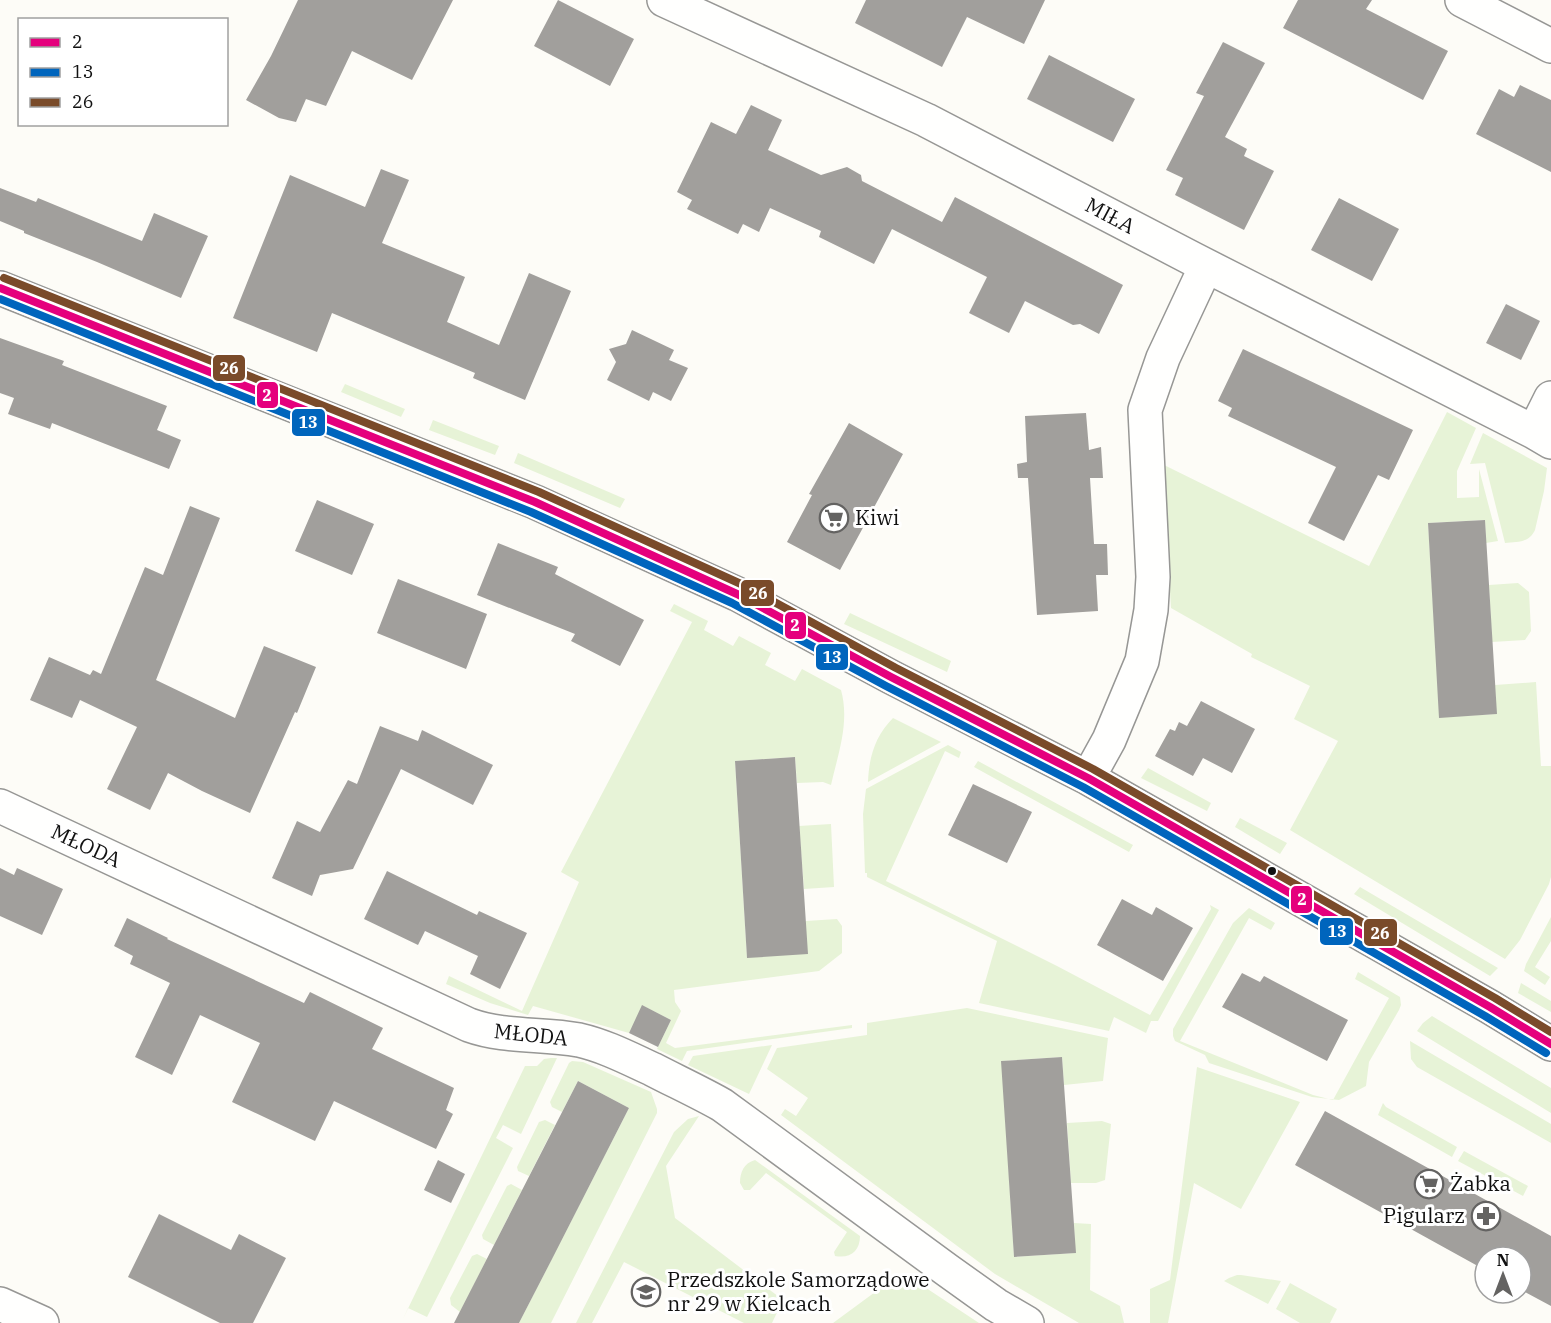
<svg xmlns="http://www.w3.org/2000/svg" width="1551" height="1323" font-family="'IBM Plex Serif',serif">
  <rect width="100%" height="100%" fill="#fdfcf7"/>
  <path fill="#e7f3d7" d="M345 384 405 409 401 417 341 392Z
    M1447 412 1476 428 1457 471V498L1479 497V469L1498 541 1486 543 1485 520 1428 523 1440 717 1496 714 1495 685 1536 682 1541 766H1551V877L1549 884 1520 940 1505 959 1290 830 1338 741 1294 719 1310 686 1251 657 1252 654 1171 608 1162 464 1369 566Z
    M433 420 499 446 495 455 429 430Z
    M1483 433 1547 468 1544 491 1535 530C1529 543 1517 542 1505 543L1485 463 1470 464Z
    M518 453 625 499 620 508 514 463Z
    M1518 583 1529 592 1531 631 1525 640 1492 642 1489 585Z
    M674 604 708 621 704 630 733 646 739 636 771 653 765 665 795 681 802 669 841 690C850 722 838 754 831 785L823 782 797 783 795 757 735 761 747 957 806 921 837 919 842 926V953L819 971 674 990 675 1002 681 1011 666 1043 675 1048 852 1025V1028L687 1051 682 1061 657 1049 671 1020 643 1006 629 1033 533 1006 528 1015 490 1003 446 984 449 976 522 1011 579 882 561 872 692 622 670 611Z
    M850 613 951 661 947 672 844 624Z
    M893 718 941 742 868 782C869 757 875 736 893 718Z
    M948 745 961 752 959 758 945 751 886 881 1057 966 1150 1015 1211 909 1210 905 1219 910 1158 1021H1151L1146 1033 1114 1017 1109 1031 979 1003 997 941 867 877V873H865L863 814 866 789Z
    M978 761 1133 845 1129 852 974 767Z
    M1148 768 1211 803 1207 811 1141 778Z
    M1240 818 1287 843 1280 854 1235 827Z
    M831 824 834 887 804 889 799 826Z
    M1360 887 1498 968 1490 976 1354 894Z
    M1249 908 1275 923 1271 930 1249 918 1180 1041 1313 1095 1333 1100 1389 998 1355 979 1358 972 1400 997 1401 1005 1399 1010 1369 1062 1366 1086 1339 1100 1312 1097 1209 1063 1205 1055 1175 1041 1173 1036V1029L1229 930 1233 923Z
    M1551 917V941L1535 967 1550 977 1545 985 1524 971 1526 964Z
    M1521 983 1551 1001V1012L1518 993Z
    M967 1008 1108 1038 1103 1081 1064 1085 1062 1057 1002 1061 1014 1257 1075 1253 1074 1223 1091 1224 1090 1290 1120 1306 1124 1323H1079L995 1274 781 1115 785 1109 796 1116 808 1098 767 1069 777 1048 867 1035V1023Z
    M1432 1016 1551 1088V1113L1417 1031 1423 1023Z
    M1410 1041 1551 1124V1143L1417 1067 1411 1059Z
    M772 1045 749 1094 688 1065 693 1056Z
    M551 1058H557L521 1134 503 1125 496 1138 513 1148 427 1317 408 1308 402 1321 525 1066H537L544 1059Z
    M572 1061 583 1062 651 1092 657 1109V1113L551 1323H519L629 1108 578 1081 562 1112 552 1107 550 1102 569 1063Z
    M1197 1067 1300 1102 1241 1209 1194 1183 1168 1323H1150V1289L1170 1280Z
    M1383 1103 1386 1107 1457 1147 1452 1157 1378 1115Z
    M699 1116 666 1166 675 1218 783 1300 772 1323H744L624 1262 592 1323H576L674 1132 688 1119Z
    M545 1120 555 1125 529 1176 518 1171 517 1167 539 1122Z
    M1102 1121 1111 1124 1105 1180 1096 1183H1071L1067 1123Z
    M1464 1151 1528 1186 1523 1196 1458 1161Z
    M755 1160 860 1236C860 1251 850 1259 835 1256L834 1252 847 1232 766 1173 750 1190H744L740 1183C740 1172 744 1163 755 1160Z
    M511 1184 522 1190 494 1245 483 1239 482 1235 507 1186Z
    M477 1254 487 1259 460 1312 451 1305 450 1298 472 1256Z
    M1237 1275H1241L1281 1281 1268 1304 1224 1281 1229 1278Z
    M899 1278 914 1280 979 1323H833L886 1284 892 1280Z
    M1290 1283 1337 1309 1330 1323H1300L1276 1309Z"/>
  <path fill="#a19f9c" d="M298 0H453L412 80 352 51 326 106 306 99 296 122 279 118 246 100 271 56Z
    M558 0 634 39 610 86 534 46Z
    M866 0H1045L1024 44 967 17 942 67 855 23Z
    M1298 0H1372L1366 9 1448 51 1423 100 1283 28Z
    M1223 42 1265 63 1225 137 1247 149 1244 156 1274 171 1244 230 1175 195 1183 178 1166 170 1204 96 1196 93Z
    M1049 55 1135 99 1113 142 1027 99Z
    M1520 85 1551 100V172L1476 134 1499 89 1514 97Z
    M751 105 782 120 768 150 821 175 847 167 861 175 862 181 942 222 955 197 1123 285 1099 334 1080 324 1073 325 1025 301 1009 333 969 313 987 277 892 229 874 264 819 237 821 231 770 208 759 232 743 224 738 234 687 209 692 200 677 192 711 122 736 134Z
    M381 169 409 180 382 243 465 277 447 322 499 345 529 273 571 291 525 400 473 378 475 373 332 313 317 352 233 318 290 175 365 207Z
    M0 188 36 202 38 198 142 241 154 213 208 236 181 298 97 262 24 233V231L0 221Z
    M1339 198 1399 229 1372 281 1311 250Z
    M1506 304 1540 321 1521 360 1486 343Z
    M632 330 674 350 669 360 688 368 671 401 653 392 649 401 607 380 616 362 609 349 626 344Z
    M0 338 64 361 62 365 167 406 157 430 181 440 169 469 52 423 50 429 8 414 14 398 0 393Z
    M1243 349 1413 430 1389 480 1378 475 1344 541 1308 523 1336 467 1228 416 1232 408 1218 401Z
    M1086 413 1089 450 1101 447 1103 478H1090L1094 544H1107L1108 575H1096L1098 611 1037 615 1028 478H1018L1017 464 1027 462 1025 416Z
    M849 423 903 454 840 570 787 542 812 495 809 494Z
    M317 500 374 524 352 575 295 551Z
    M190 506 220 518 156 680 235 718 264 646 316 667 297 713 295 712 250 813 202 791 168 773 150 810 107 789 137 727 80 700 72 718 30 700 49 657 90 675 93 670 101 674 145 567 163 575Z
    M1485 520 1497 714 1439 718 1428 523Z
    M498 543 558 567 555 574 644 620 620 666 571 641 575 634 477 595Z
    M398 579 487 614 466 669 377 633Z
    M1201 701 1255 729 1232 773 1203 758 1193 776 1155 756 1170 729 1175 731 1179 722 1187 726Z
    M380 726 418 741 422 730 493 765 473 805 401 769 353 869 320 875 312 896 272 878 297 821 320 832 348 780 357 784Z
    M795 757 808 954 747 958 735 761Z
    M973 784 1032 812 1007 863 948 835Z
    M0 868 14 875 17 868 63 889 42 935 0 916Z
    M387 871 477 915 479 911 527 933 500 989 470 974 478 956 425 931 418 945 364 919Z
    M1122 899 1152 915 1156 907 1193 928 1163 981 1097 945Z
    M127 918 168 938 167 939 304 1003 310 992 383 1028 372 1049 454 1088 446 1110 453 1114 436 1149 334 1101 315 1141 232 1102 260 1043 200 1015 172 1075 135 1057 170 983 130 964 133 956 114 946Z
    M1242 973 1260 982 1264 976 1348 1020 1327 1061 1222 1007Z
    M642 1005 671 1020 658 1047 629 1033Z
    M1062 1057 1076 1253 1014 1257 1001 1061Z
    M578 1081 629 1108 551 1261 519 1323H454Z
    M1325 1111 1551 1236V1306L1521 1290V1257H1485V1270L1295 1165Z
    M438 1160 465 1174 451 1203 424 1190Z
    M159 1214 231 1250 239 1234 286 1258 253 1323H220L128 1277Z"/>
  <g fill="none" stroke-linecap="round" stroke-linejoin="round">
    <g stroke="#979795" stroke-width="36">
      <path id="minor" d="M664 0 926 120 1195 260 1534 432 1551 442
        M1462 0 1551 46
        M0 288 535 502 737 594 891 677 1088 778 1490 1007 1551 1044
        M1534 432 1551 398
        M1088 778 1109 740 1142 661 1151 610 1153 577 1145 410 1163 358 1206 266
        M0 806 469 1025C505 1038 542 1033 579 1040 605 1046 628 1058 652 1069 675 1081 699 1092 722 1105L947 1270 996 1305 1027 1323
        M0 1304 42 1323"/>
    </g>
    <use href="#minor" stroke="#fffffe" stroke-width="33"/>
    <g stroke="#fff" stroke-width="12">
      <path id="bus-1" d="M0 288 535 502 737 594 891 677 1088 778 1490 1007 1551 1044"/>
    </g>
    <g stroke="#fff" stroke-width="12">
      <path id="bus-2" d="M0 299 531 512 732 603 886 686 1083 787 1485 1016 1546 1053"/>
    </g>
    <g stroke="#fff" stroke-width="12">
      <path id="bus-3" d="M4 278 539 492 741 584 896 668 1093 769 1495 998 1551 1032"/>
    </g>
    <use href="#bus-1" stroke="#e5007d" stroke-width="8"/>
    <use href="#bus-2" stroke="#0065bd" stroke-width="8"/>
    <use href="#bus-3" stroke="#7a4b2a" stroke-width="8"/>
  </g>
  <defs>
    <g id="supermarket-ring" transform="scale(1.5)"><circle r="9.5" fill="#fff" stroke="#646362" stroke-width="1.5"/><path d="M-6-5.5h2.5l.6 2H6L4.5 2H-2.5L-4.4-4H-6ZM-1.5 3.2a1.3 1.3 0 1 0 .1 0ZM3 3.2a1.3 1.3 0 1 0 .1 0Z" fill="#646362"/></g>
    <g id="pharmacy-ring" transform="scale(1.5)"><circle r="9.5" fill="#fff" stroke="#646362" stroke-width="1.5"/><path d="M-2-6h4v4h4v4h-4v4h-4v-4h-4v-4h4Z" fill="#646362"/></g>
    <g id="school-ring" transform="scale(1.5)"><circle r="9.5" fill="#fff" stroke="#646362" stroke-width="1.5"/><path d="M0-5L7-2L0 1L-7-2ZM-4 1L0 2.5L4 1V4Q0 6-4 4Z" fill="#646362"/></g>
  </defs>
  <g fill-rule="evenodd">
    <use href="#supermarket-ring" x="834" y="518"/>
    <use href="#supermarket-ring" x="1429" y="1184"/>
    <use href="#pharmacy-ring" x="1486" y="1216"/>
    <use href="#school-ring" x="646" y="1292"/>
  </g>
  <circle fill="#111" stroke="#fff" stroke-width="2" cx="1272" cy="871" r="5"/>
  <g text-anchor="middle" stroke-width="6" stroke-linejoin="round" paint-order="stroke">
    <g font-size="21" fill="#111" stroke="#fff">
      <text transform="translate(1110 216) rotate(28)" y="7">MIŁA</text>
      <text transform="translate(86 846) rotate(25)" y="7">MŁODA</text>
      <text transform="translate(531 1035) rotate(6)" y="7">MŁODA</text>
    </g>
    <g font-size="21" fill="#111" stroke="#fff" text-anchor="start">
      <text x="855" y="525">Kiwi</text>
      <text x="1450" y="1191">Żabka</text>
      <text x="1465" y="1223" text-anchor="end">Pigularz</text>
      <text x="667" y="1287">Przedszkole Samorządowe<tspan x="667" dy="24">nr 29 w Kielcach</tspan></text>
    </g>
  </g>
  <g stroke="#fff" stroke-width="2">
    <rect x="212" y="354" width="34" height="28" rx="6" fill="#7a4b2a"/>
    <rect x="256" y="381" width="23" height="28" rx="6" fill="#e5007d"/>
    <rect x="291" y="408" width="35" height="29" rx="6" fill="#0065bd"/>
    <rect x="740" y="579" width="35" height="28" rx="6" fill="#7a4b2a"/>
    <rect x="784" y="611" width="23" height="29" rx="6" fill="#e5007d"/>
    <rect x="815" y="643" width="34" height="28" rx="6" fill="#0065bd"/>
    <rect x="1290" y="885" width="23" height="29" rx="6" fill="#e5007d"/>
    <rect x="1319" y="917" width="35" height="29" rx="6" fill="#0065bd"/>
    <rect x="1363" y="918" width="35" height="29" rx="6" fill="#7a4b2a"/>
  </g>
  <g font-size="16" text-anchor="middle" font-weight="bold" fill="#fff">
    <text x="229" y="374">26</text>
    <text x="267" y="401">2</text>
    <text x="308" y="428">13</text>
    <text x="758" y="599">26</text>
    <text x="795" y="631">2</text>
    <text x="832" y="663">13</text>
    <text x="1302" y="905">2</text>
    <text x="1337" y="937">13</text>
    <text x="1380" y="939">26</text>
  </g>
  <rect x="18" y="18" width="210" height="108" fill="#ffffff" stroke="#a0a0a0" stroke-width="1.5"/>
  <rect x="30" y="38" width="30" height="9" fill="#e5007d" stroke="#a0a0a0" stroke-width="1.5"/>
  <text x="72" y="48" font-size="18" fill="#111111">2</text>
  <rect x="30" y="68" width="30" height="9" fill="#0065bd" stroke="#a0a0a0" stroke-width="1.5"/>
  <text x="72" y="78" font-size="18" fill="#111111">13</text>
  <rect x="30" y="98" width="30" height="9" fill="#7a4b2a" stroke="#a0a0a0" stroke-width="1.5"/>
  <text x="72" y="108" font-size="18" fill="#111111">26</text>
  <g transform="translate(1503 1275)"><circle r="28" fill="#ffffff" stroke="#a0a0a0" stroke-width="1.5"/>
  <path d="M0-4.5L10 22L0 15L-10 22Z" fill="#646362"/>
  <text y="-9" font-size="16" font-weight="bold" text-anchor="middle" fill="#111111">N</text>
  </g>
</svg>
